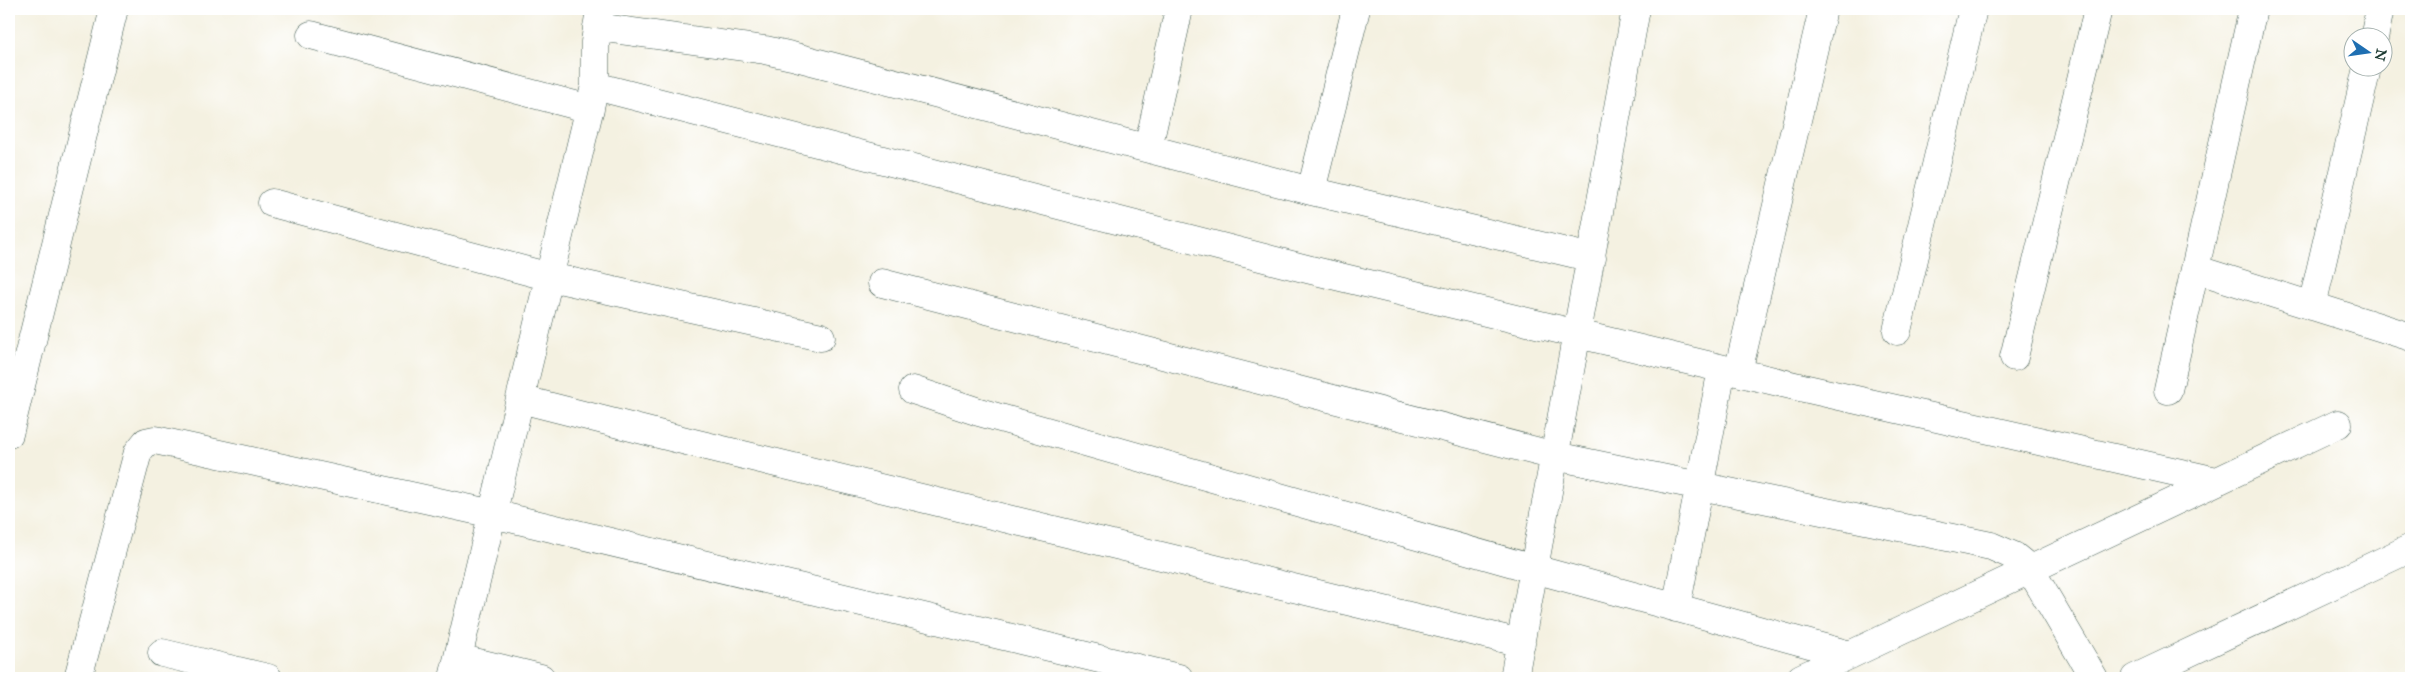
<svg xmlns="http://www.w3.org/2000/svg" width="2420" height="687" font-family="'IM FELL Great Primer',serif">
  <rect width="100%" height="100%" fill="#fff"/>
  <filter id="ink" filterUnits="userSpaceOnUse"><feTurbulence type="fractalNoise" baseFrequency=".02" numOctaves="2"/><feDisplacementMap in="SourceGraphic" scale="10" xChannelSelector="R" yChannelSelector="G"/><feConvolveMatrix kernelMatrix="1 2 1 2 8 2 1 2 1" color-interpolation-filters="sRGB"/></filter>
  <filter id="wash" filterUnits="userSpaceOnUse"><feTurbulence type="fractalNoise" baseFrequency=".0096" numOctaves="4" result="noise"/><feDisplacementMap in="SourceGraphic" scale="20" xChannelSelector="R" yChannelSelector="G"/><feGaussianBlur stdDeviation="1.12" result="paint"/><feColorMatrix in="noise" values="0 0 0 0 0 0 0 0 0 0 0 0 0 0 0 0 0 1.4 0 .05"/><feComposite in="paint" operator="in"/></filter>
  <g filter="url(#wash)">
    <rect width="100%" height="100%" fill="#f4f1e1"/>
  </g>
  <g filter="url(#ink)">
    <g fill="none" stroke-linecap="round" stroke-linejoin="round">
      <g stroke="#3f584e" stroke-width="29">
        <path id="minor" d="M597 27 765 50 792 56 1311 191 1592 258
          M311 35 590 109
          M2374 38 2380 9
          M595 86 1311 270 1799 387 2216 481
          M1148 148 1179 9
          M1311 191 1356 9
          M272 203 550 277 821 337
          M2195 269 2411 337
          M882 283 1555 456 1991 546 2014 556 2030 569 2094 678
          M2312 306 2367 68
          M1897 331 1973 9
          M2014 357 2098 9
          M1738 372 1823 9
          M913 390 979 412 1534 569 1850 655
          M2168 390 2253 9
          M520 399 694 443 1521 643
          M9 434 114 9
          M1676 608 1722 369
          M162 653 268 678
          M458 658 541 678
          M78 678 138 452 146 442 155 440 493 514 1179 678
          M453 678 595 86V42L600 9
          M1514 678 1636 9
          M1801 678 2338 424
          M2135 678 2411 548"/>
      </g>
      <use href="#minor" stroke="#fff" stroke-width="28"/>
    </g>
  </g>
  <rect width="2420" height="687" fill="none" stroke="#fff" stroke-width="30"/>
  <g transform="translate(2368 52) rotate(103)"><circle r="24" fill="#ffffff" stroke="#a5b1ae"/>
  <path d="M0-4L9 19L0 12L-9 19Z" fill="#1f6fb2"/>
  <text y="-8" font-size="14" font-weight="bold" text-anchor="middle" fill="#1f3d34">N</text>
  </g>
</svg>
